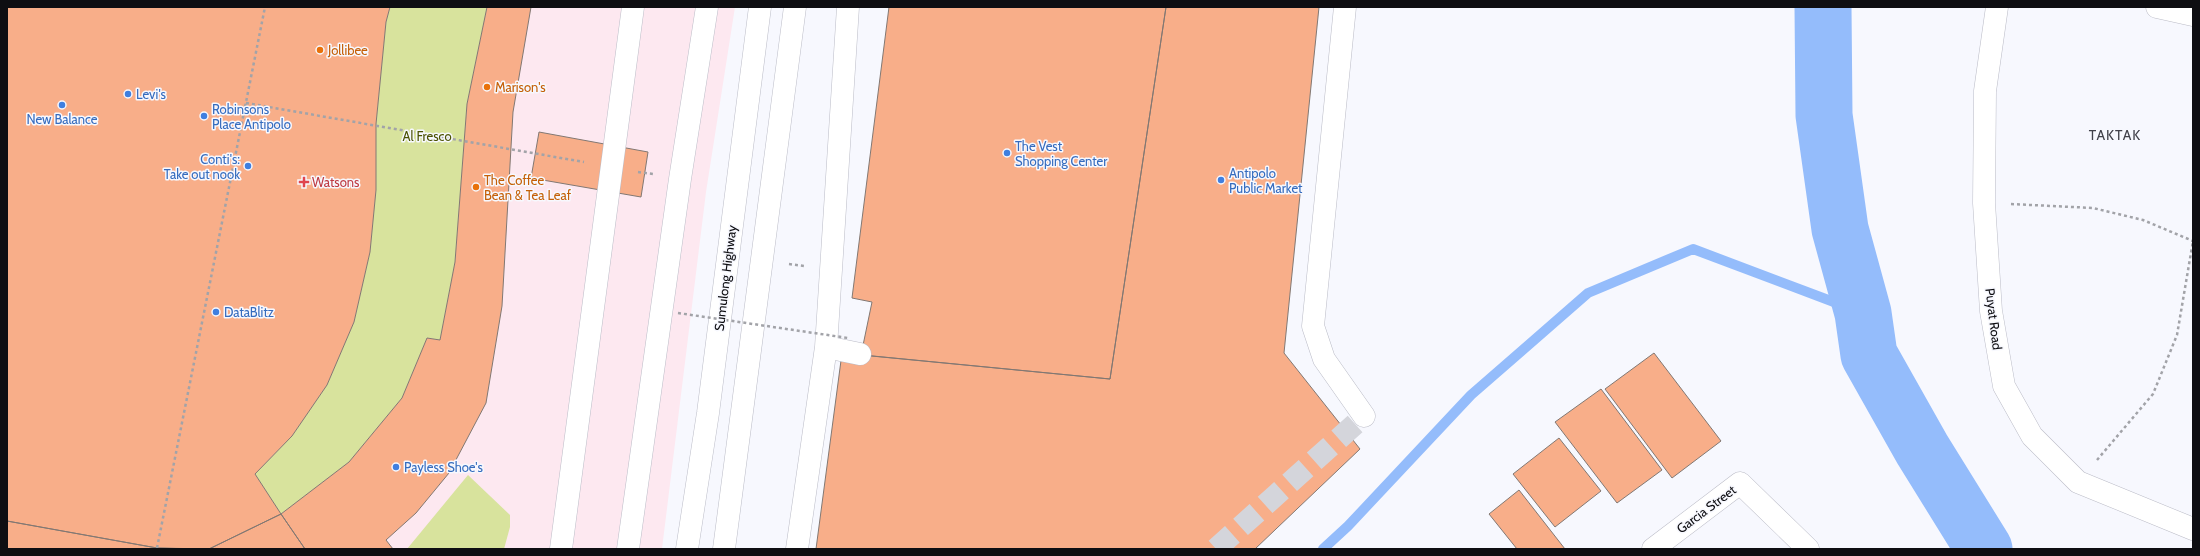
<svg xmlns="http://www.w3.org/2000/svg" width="2200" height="556" font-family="Cabin,sans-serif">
  <rect width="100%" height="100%" fill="#f7f8fe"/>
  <path fill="#fde8f0" d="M7 7H735L706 192 662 549H7Z"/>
  <path fill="#d8e39d" d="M390 7H487L467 104 455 262 440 340 427 338 402 398 349 462 281 514 255 474 292 436 327 385 354 322 370 252 376 190V124L386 22Z
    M468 475 510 515V527L504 549H407Z"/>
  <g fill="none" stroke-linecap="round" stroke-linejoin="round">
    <path stroke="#94bcfb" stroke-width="10" d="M1323 549 1348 526 1471 395 1588 293 1693 249 1863 313"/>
    <path stroke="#94bcfb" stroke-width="57" d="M1823 7 1824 115 1840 229 1863 313 1869 355 1922 449 1984 549"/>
  </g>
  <path fill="#f8ae89" stroke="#827873" d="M7 7H390L386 22 376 124V190L370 252 354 322 327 385 292 436 255 474 281 514 209 549 157 548 7 521Z
    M487 7H531L513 112 502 306 486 403 449 473 416 513 386 540 393 549H305L281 514 349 462 402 398 427 338 440 340 455 262 467 104Z
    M889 7H1166L1110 379 861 355 872 302 852 298Z
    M1166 7H1319L1284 353 1360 449 1255 549H816L842 353 1110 379Z
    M539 132 648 152 641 197 531 178Z
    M1654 353 1721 441 1672 478 1605 389Z
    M1601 389 1662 470 1617 503 1555 422Z
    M1559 438 1601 491 1555 527 1513 474Z
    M1519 490 1565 549H1517L1489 514Z
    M281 514 305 549H209Z
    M7 521 157 548 194 549H7Z"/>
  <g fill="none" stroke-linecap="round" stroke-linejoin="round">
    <path stroke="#d4d5db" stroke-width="22" stroke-dasharray="22 11" stroke-linecap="butt" d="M1216 549 1364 416"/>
    <g stroke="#bbbcc7" stroke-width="23">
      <path id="minor" d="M1345 7 1313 326 1324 359 1364 416
        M1997 7 1985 91 1984 203 1991 311 2004 386 2032 436 2078 482 2193 529
        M2157 7 2193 15
        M826 347 860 354
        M561 549 633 7
        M628 549 680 179 707 7
        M797 549 826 347 848 7
        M1653 549 1740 483 1808 549"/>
    </g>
    <g stroke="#bbbcc7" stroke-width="23">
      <path id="major" d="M687 549 708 413 760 7
        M724 549 795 7"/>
    </g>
    <path stroke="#a2a3a8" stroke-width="2.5" stroke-dasharray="3 3" stroke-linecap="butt" d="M246 103 584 162
      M638 172 653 174
      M2011 204 2093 208 2143 220 2193 241
      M789 264 804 266
      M2097 460 2153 394 2177 335 2193 241
      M157 548 265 7"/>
    <use href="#minor" stroke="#fff" stroke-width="22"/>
    <use href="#major" stroke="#fff" stroke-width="22"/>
    <path stroke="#a2a3a8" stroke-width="2.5" stroke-dasharray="3 3" stroke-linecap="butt" d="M678 313 848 338"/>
  </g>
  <g fill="#e8710a" stroke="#f7f8fe" stroke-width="1.5">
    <circle cx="320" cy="50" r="4"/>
    <circle cx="487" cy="87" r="4"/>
    <circle cx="476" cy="187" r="4"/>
  </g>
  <g fill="#3f7fe0" stroke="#f7f8fe" stroke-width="1.5">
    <circle cx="128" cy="94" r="4"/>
    <circle cx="62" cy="105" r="4"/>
    <circle cx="204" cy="116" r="4"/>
    <circle cx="1007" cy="153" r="4"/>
    <circle cx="248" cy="166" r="4"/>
    <circle cx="1221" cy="180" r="4"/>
    <circle cx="216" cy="312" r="4"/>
    <circle cx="396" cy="467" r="4"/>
  </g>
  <path fill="#e0444e" stroke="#f7f8fe" stroke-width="1.5" d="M302 176h4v4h4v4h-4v4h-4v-4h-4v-4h4z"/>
  <g text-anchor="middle" stroke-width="3" stroke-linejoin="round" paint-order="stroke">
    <g font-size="13" fill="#c56008" stroke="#f7f8fe" text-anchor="start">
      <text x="328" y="55">Jollibee</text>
      <text x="495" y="92">Marison's</text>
      <text x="484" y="185">The Coffee<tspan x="484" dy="15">Bean &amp; Tea Leaf</tspan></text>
    </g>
    <g font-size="13" fill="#366cbe" stroke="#f7f8fe" text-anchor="start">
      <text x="136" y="99">Levi's</text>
      <text x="212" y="114">Robinsons<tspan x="212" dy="15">Place Antipolo</tspan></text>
      <text x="62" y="124" text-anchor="middle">New Balance</text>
      <text x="1015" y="151">The Vest<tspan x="1015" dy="15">Shopping Center</tspan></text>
      <text x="240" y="164" text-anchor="end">Conti's:<tspan x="240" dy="15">Take out nook</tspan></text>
      <text x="1229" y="178">Antipolo<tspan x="1229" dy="15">Public Market</tspan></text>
      <text x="224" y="317">DataBlitz</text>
      <text x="404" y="472">Payless Shoe's</text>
    </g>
    <g font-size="13" fill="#4b5202" stroke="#f7f8fe">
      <text x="427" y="141">Al Fresco</text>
    </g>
    <g font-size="13" fill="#be3a42" stroke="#f7f8fe" text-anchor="start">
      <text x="312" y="187">Watsons</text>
    </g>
    <g font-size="13" fill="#0e0e12" stroke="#f7f8fe">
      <text transform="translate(725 278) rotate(-83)" y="5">Sumulong Highway</text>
      <text transform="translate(1994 319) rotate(83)" y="5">Puyat Road</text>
      <text transform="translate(1706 509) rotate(-37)" y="5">Garcia Street</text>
    </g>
    <g font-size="14" letter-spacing="1" fill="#41414a" stroke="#f7f8fe">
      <text x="2115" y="140">TAKTAK</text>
    </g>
  </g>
  <rect width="2200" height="556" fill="none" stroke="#0e0e12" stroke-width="16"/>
</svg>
